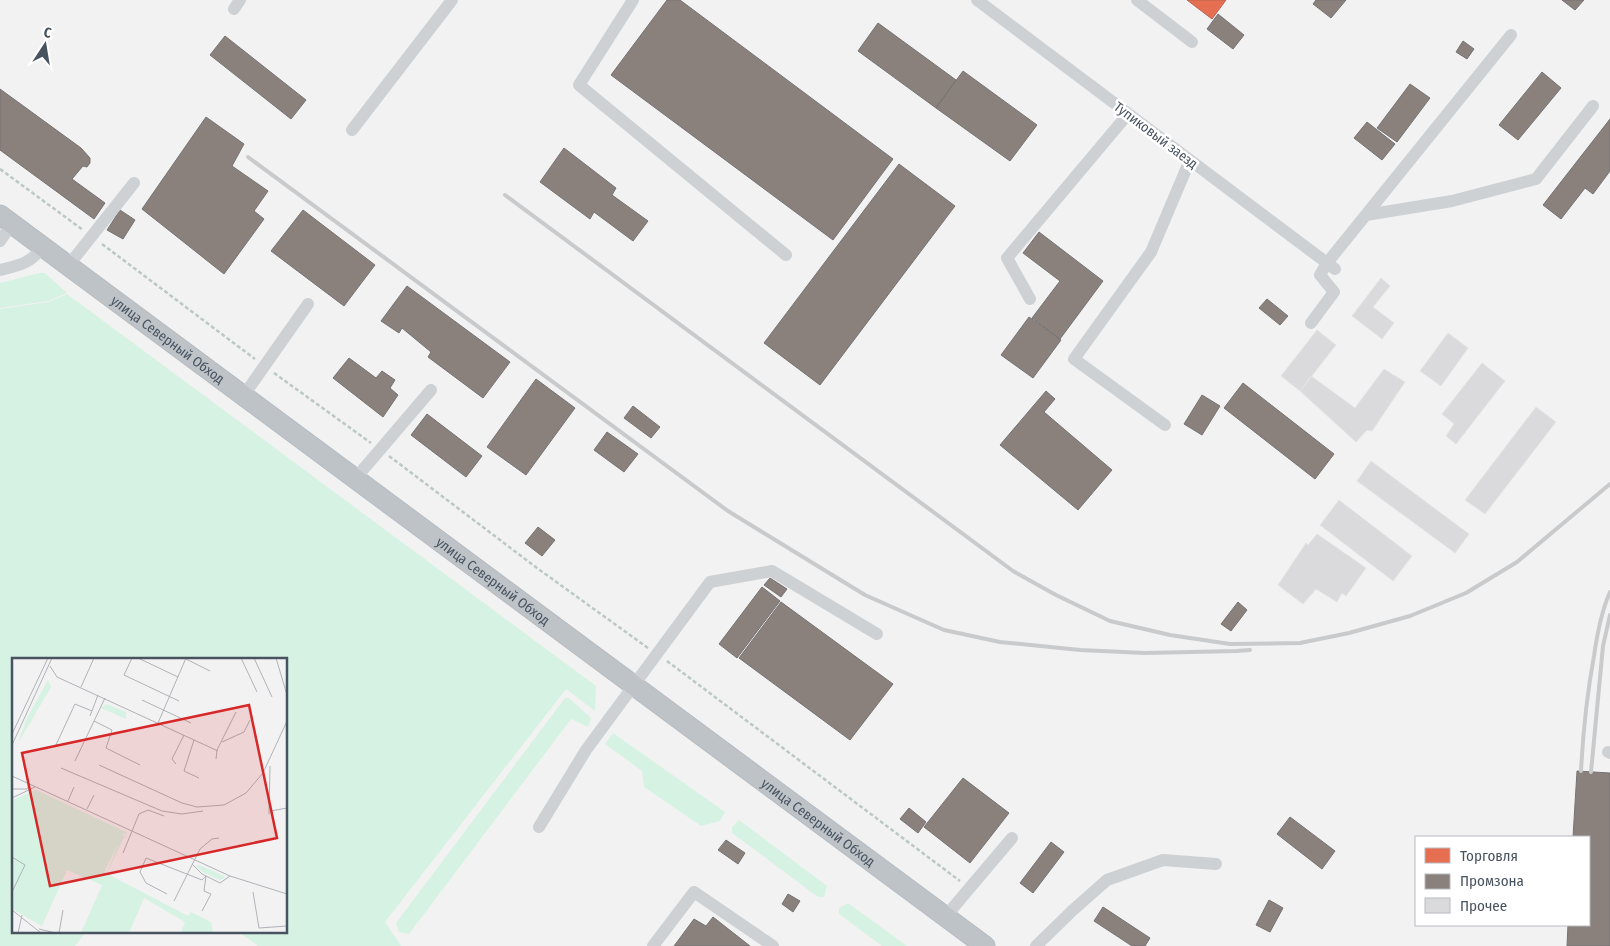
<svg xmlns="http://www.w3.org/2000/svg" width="1610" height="946" font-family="'Fira Sans Condensed',sans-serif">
  <rect width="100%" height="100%" fill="#f3f2f2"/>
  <path fill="#d6f2e2" d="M39 273H45L67 293 48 301 0 308V283Z
    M67 294 596 686 595 711 566 689 385 922 401 946H258L239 932H286V660H14V932H86L75 946H0V309L48 302Z
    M565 698H569L591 718 588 727 571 719 409 934 399 932 396 923Z
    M613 733 725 812 720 821 701 826 644 787 642 771 605 744Z
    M739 820 827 886 824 897H818L732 833V827Z
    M848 903 907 946H882L839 914V908Z"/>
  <path fill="#e76f51" stroke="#b76756" d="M1187 0H1226L1212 19Z"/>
  <path fill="#8a817c" stroke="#767374" d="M667 0H680L893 159 833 240 611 75Z
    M1316 0H1346L1331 18 1313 4Z
    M1562 0H1584L1575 10Z
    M1218 14 1244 35 1233 49 1207 29Z
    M878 23 956 80 936 108 858 51Z
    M225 36 306 100 291 119 210 55Z
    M1463 41 1474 49 1467 59 1456 52Z
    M963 71 1037 125 1010 161 936 108Z
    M1542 72 1561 88 1518 140 1499 125Z
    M1410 84 1430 98 1397 142 1377 128Z
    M0 89 81 148 90 158V163L87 167 83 166 72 179 105 203 94 219 0 150Z
    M206 117 244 144 232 166 268 191 254 211 264 219 224 274 142 209Z
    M1610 119V171L1593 194 1585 188 1561 219 1543 205Z
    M1367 122 1395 144 1382 160 1354 138Z
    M564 148 616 188 612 195 648 221 633 241 594 212 590 219 540 182Z
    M899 164 955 206 820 385 764 343Z
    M120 210 135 220 123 239 107 230Z
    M303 210 375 265 344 306 271 251Z
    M1039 232 1103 281 1060 339 1032 318 1060 281 1023 253Z
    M407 286 510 362 483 398 428 357 431 352 402 328 399 333 381 321Z
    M1267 299 1288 316 1280 325 1259 308Z
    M1029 317 1061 340 1033 378 1001 355Z
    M349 358 376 378 382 371 395 380 390 388 398 395 383 417 333 378Z
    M536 379 575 408 526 475 487 447Z
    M1243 383 1334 454 1315 479 1224 408Z
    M1046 391 1055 399 1044 412 1112 470 1078 510 1000 445Z
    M1202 395 1220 406 1202 435 1184 424Z
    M633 406 660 427 651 438 624 418Z
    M427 414 482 456 466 477 411 435Z
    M607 432 638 454 624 472 594 450Z
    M538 527 555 540 542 556 525 543Z
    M770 578 787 589 781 597 764 585Z
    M762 587 780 601 737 658 719 644Z
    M781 602 893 684 850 740 739 658Z
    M1238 602 1247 610 1231 631 1221 624Z
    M1577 771 1610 773V946H1567L1568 925H1589V837H1573Z
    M963 778 1009 813 970 863 924 827Z
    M909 808 926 822 918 833 900 819Z
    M1290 817 1335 851 1322 869 1277 834Z
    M726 840 745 853 738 864 718 850Z
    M1051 842 1064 852 1033 893 1020 883Z
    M788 894 800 901 793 912 782 904Z
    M1269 900 1283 908 1270 932 1256 925Z
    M1103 907 1150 938 1145 946H1132L1094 921Z
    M713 917 750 946H674L694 919 706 926Z"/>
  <path fill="#dadadc" stroke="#e4e4e5" d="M1381 278 1390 286 1373 307 1394 323 1382 339 1352 316Z
    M1317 330 1336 345 1300 391 1281 376Z
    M1448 333 1468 348 1441 386 1420 371Z
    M1482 363 1505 381 1456 444 1446 436 1454 424 1442 414Z
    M1384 369 1405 382 1372 431 1367 430 1356 442 1300 391 1311 376 1355 408Z
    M1536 407 1556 422 1485 514 1465 500Z
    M1371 461 1469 534 1455 553 1357 481Z
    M1339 500 1412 556 1393 581 1320 525Z
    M1317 534 1366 568 1346 596 1342 593 1337 602 1316 589 1303 604 1278 585 1306 543 1308 545Z"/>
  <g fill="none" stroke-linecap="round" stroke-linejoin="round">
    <g stroke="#b7bcc2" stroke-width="21">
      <g id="highway">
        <path id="s1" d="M0 215 985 946"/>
      </g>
    </g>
    <path stroke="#bbc8c4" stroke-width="2.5" stroke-dasharray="4 2.5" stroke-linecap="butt" d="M0 169 83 230
      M102 244 255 359
      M274 373 371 443
      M389 456 537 568 648 648
      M667 661 960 881"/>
    <path stroke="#ced1d3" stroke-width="12" d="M633 0 579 85 786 255
      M977 0 1335 269
      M1137 0 1192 42
      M234 9 240 0
      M352 130 452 0
      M1366 215 1452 201 1536 179 1593 106
      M0 241 12 224
      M68 266 134 183
      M0 270C20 265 29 264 43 247
      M1030 299 1007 258 1128 114
      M1311 323 1334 292 1320 275 1327 263 1511 35
      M244 395 308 304
      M1165 425 1074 359 1151 252 1190 160
      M355 479 431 390
      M1608 752 1610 753
      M539 827 586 750 710 582 772 571 877 634
      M946 916 1012 838
      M653 946 694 892 773 946
      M1036 946 1073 910 1107 880 1163 860 1216 864"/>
    <use href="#highway" stroke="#bec3c8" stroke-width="19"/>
    <path stroke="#c8cacc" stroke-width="4" d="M248 157 728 511 865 595 944 630 1000 642 1080 650 1145 653 1236 651 1250 650
      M505 195 1013 571 1056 595 1110 621 1170 635 1230 644 1300 643 1349 633 1410 616 1466 593 1517 562 1610 484
      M1581 771C1583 732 1587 694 1594 656 1597 635 1601 612 1610 592
      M1591 772 1603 646 1610 615"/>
  </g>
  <g text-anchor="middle" stroke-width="5" stroke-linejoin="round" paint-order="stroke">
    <g font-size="14" fill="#485360" stroke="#fff">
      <text transform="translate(1156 135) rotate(37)" y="5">Тупиковый заезд</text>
      <text dy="5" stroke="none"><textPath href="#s1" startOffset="209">улица Северный Обход</textPath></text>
      <text dy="5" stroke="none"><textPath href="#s1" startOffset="614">улица Северный Обход</textPath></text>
      <text dy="5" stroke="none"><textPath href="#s1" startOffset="1019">улица Северный Обход</textPath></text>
    </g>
  </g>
  <g transform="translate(12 658)">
    <rect width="275" height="275" fill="#f3f2f2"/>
    <path d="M36 22 39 29 5 87 15 60ZM94 46 114 54V61L89 50ZM24 132 114 174 115 177 111 175 110 176 115 180 112 179 95 215 106 186 92 214 176 258 179 254 199 264 201 275H169L173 264 132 240 117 275H69L90 227 55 212 30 268 0 251V142ZM187 207 212 218 213 220 208 222 191 214 184 208Z" fill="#d6f2e2"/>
    <path fill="none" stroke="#afb2b8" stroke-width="1" d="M120 0 112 17 167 43M126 0 166 19M229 0 245 34M242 0 260 39M264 0 275 37M174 1 198 13M38 8 45 19 206 93M69 29 82 0M130 42 179 65M78 58 86 37M82 63 100 72 94 90 128 107M146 65 174 0M0 76 36 0M182 82 172 113 187 120M210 84 232 74 238 62M0 87 40 0M43 89 63 46 80 53M204 101 205 92 224 54M63 103 93 40M164 106 160 101 172 77M87 107 170 145 185 149 212 147 234 135 251 115 275 63M49 110 150 153 170 156 191 153M0 118 218 218 275 236M0 131H15L18 126M0 140 23 129M56 143 62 129M75 151 82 137M259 153 275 150M257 156 258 108M111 195 127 156 136 152 152 158M0 199 13 207 0 234M180 206 190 216 208 225 218 218M241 234 247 270 275 268M155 236 134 225 128 214 134 200 190 222 194 218 192 233 199 236 190 253M162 243 188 191 200 181 207 180M0 252 29 275M27 271 44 275M6 275 10 257M47 275 51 252"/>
    <path fill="#d62828" fill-opacity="0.15" stroke="#d62828" stroke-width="2.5" d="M237 47 265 180 38 228 10 95Z"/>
    <rect width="275" height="275" fill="none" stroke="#485360" stroke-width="2.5"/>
  </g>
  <rect x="1415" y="836" width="175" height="90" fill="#ffffff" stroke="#b6babf"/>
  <rect x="1425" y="848" width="25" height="15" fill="#e76f51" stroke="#b6babf"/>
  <text x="1460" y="861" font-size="15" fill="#485360">Торговля</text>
  <rect x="1425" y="874" width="25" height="15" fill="#8a817c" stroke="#b6babf"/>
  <text x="1460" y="886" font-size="15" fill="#485360">Промзона</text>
  <rect x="1425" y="898" width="25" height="15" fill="#dadadc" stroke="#b6babf"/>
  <text x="1460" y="911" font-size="15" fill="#485360">Прочее</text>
  <g transform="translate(45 45) rotate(12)" stroke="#ffffff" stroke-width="4" paint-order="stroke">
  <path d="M0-4L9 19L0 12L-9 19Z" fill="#485360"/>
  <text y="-8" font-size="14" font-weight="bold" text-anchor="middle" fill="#485360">С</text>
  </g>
</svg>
